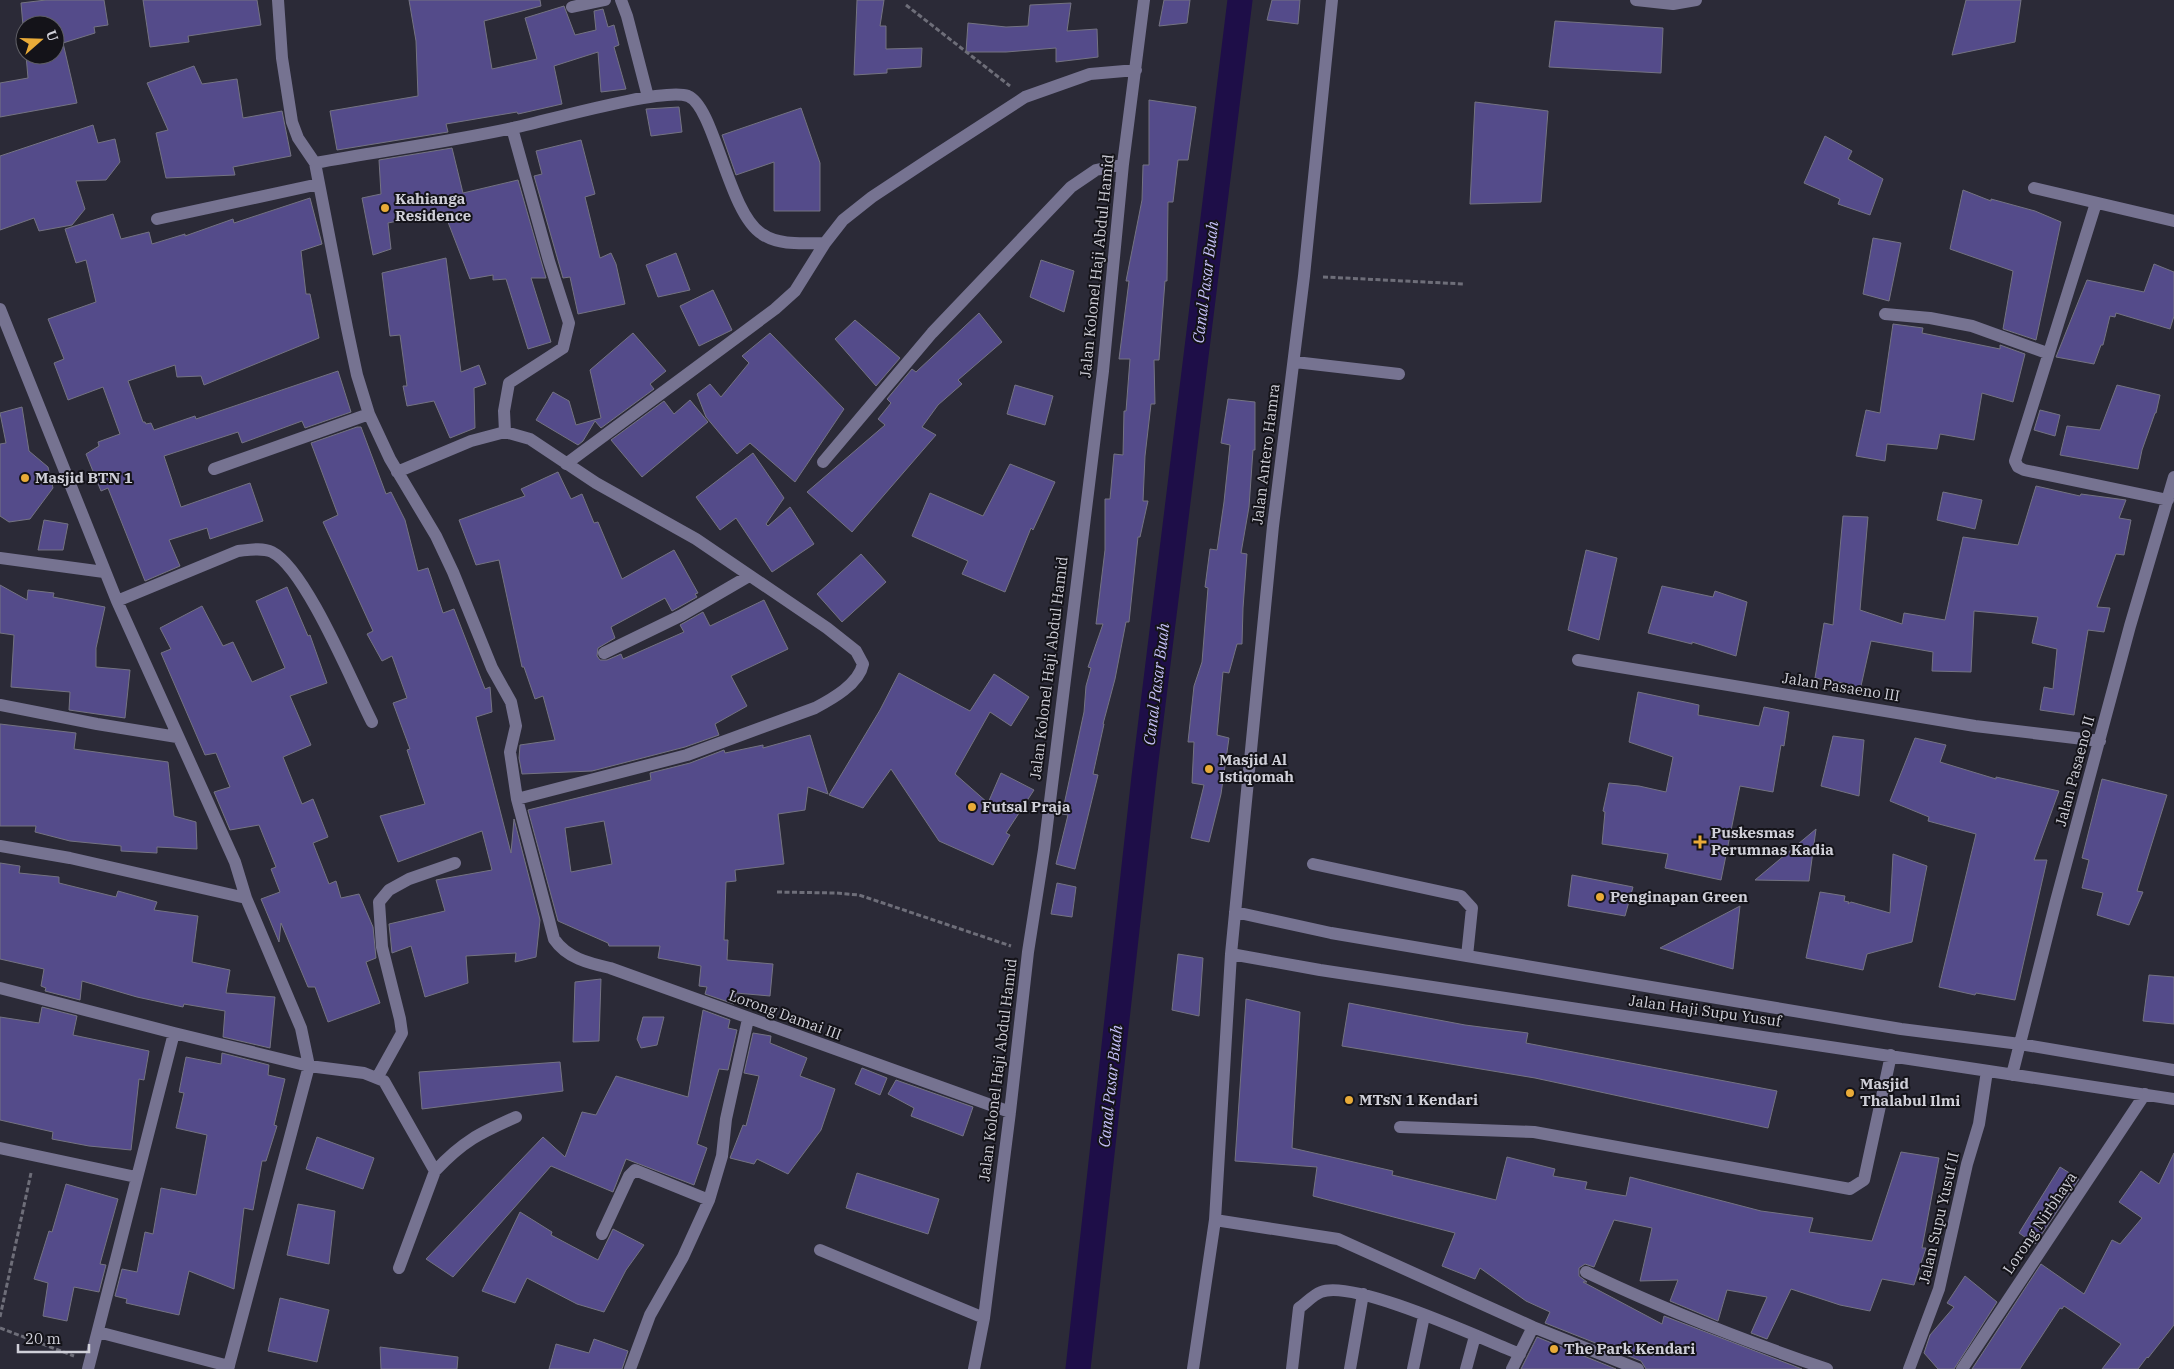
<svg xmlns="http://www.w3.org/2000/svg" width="2174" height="1369" font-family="'IBM Plex Serif',serif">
  <rect width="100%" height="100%" fill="#2b2a37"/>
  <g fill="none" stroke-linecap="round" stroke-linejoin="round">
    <path stroke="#1e0e48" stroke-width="25" d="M1078 1369 1144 777 1240 0"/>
  </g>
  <path fill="#544b8a" stroke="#747382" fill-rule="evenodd" d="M46 0H104L108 25 94 27 95 33 63 43 77 103 0 117V83L28 78 26 55H55V25H25V49L21 3Z
    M143 0H257L261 25 188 36 189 42 150 47Z
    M409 0H540L541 6 484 21 492 69 537 59 525 18 564 6 575 35 596 30 594 11 603 9 608 27 614 25 619 45 614 47 626 89 601 92 598 52 554 66 562 104 518 114 517 112 446 124 448 132 337 150 330 111 418 96 416 41Z
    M857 0H884L880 26H886V49L922 48 921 67 887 69V73L854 75Z
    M1164 0H1190L1187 23 1159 26Z
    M1272 0H1300L1298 24 1267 20Z
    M1966 0H2021L2015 42 1952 55Z
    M1071 3 1067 31 1097 29 1098 57 1056 62V48L1006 52H966L968 23 1006 27 1028 26 1030 5Z
    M1555 21 1663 28 1661 73 1549 67Z
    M194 66 202 84 237 79 243 118 282 111 291 156 233 167 235 175 166 178 156 133 168 130 147 83Z
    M1149 100 1196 107 1188 160H1178L1173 202H1168L1167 281H1165L1159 360H1154L1155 404H1151L1145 456 1143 501H1148L1140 537H1138L1129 622H1126L1115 679 1103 724H1104L1093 774 1098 775 1075 869 1056 864 1068 815 1062 814 1084 712 1086 686 1091 668 1088 667 1103 624H1096L1105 550V499H1110L1114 454 1123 455 1124 411H1126L1130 359H1119L1129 281H1126L1142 200 1143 165H1149Z
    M1475 102 1548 111 1541 202 1470 204Z
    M679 107 682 132 651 136 646 109Z
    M801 108 820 163V211H774V162L736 175 722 135Z
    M93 125 98 143 115 139 120 162 106 180 76 181 85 209 72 225 39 231 34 218 0 230V156Z
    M1825 136 1852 151 1848 159 1883 179 1870 215 1838 204 1840 199 1804 183Z
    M581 140 595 194 585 197 600 258 611 253 616 264 625 304 578 314 570 277 563 278 534 176 542 174 536 151Z
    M452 148 463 193 518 180 546 278H531L551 342 528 349 506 279 493 280V275L470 279 446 217 432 221 431 214 388 223 391 249 373 255 362 198 381 194 379 160Z
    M1963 190 1991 201V199L2035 211 2061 222 2036 340 2003 329 2013 271 1950 249Z
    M310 198 322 244 301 251 306 294H310L319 338 204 385 201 376 177 377 175 365 128 381 143 422H145L146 424 151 423 154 430 195 416 196 419 338 371 351 412 305 428 302 421 242 443 238 432 164 456 181 507 250 483 263 521 210 539 207 528 169 540 180 566 145 581 108 488 101 491 86 454 99 446 98 442 120 434 103 387 68 400 54 363 64 359 48 319 96 302 86 260 76 263 65 229 113 214 121 239 149 232 152 244 185 234V236L233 219 234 223Z
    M1873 238 1901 243 1889 301 1863 294Z
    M676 253 690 290 658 297 646 265Z
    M446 258 461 372 479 365 486 384 474 388 475 428 450 438 434 401 407 406 403 386H407L400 335 390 336 382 273Z
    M1041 260 1074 271 1064 312 1030 297Z
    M2154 264 2174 272V316L2170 329 2116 313 2115 317 2110 316 2103 345H2101L2094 364 2056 357 2087 280 2144 292Z
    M713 290 732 330 699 346 680 306Z
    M979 313 1002 342 958 380 962 384 938 405 922 427 936 435 852 532 807 492 885 425 878 419 891 403 887 399 912 369 916 372Z
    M855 320 900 358 876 386 835 339Z
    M1893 324 1923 328 1922 333 1966 342 2000 349V345L2025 354 2013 402 1982 393 1974 440 1940 434 1937 449 1887 444 1885 461 1856 456 1866 410 1880 413Z
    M633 333 666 371 650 384 654 389 601 428 595 421 583 441 578 445 536 420 553 392 569 401 576 425 601 418 590 370Z
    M770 333 844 409 795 482 750 443 737 454 706 417 697 394 710 384 721 397 749 363 742 356Z
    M1015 385 1053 396 1045 425 1007 414Z
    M2117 385 2160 395 2156 413H2155L2142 450 2138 469 2060 455 2067 426 2100 430Z
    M1228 399 1255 402V450H1253L1249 507 1241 553 1247 554 1243 608 1242 644H1237L1229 673 1223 672 1217 735 1229 738 1221 794 1209 842 1191 838 1204 785 1192 783 1194 742H1188L1194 686 1202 662 1208 588 1205 587 1210 549 1217 550 1224 502 1230 445 1221 443Z
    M690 400 708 422 642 477 611 440 664 401 674 414Z
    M22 407 29 451 48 467 53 488 30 519 9 522 0 516V444L6 443 0 413Z
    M2040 410 2060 415 2055 436 2034 430Z
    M357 427H361L386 494 391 492 405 520 418 571 428 568 443 613 454 609 485 689 490 687 492 712 476 717 511 853 514 819 540 920 536 957 515 962 516 953 466 956 468 983 425 997 411 946 392 953 389 924 445 911 436 880 492 870 482 831 398 862 380 816 425 804 407 750 410 749 393 703 407 698 392 656 382 661 367 634 373 631 323 522 338 515 311 443Z
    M753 453 784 498 766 524 768 526 790 507 814 544 772 572 736 518 720 530 696 497Z
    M1010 464 1055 482 1033 530 1031 528 1005 592 962 574 968 561 912 536 930 493 983 516Z
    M558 472 571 499 582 494 594 523 598 522 622 579 674 550 698 593 695 594 697 597 672 611 665 598 611 627 615 638 598 648 597 656 600 660H607L621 654 623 659 684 632 680 625 703 612 710 626 764 600 788 649 731 676 747 706 715 724 719 735 685 747 592 771 522 774 519 758 520 745 555 740 543 696 535 699 524 667H522L499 560 476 565 459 520 525 496 521 489Z
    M2036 486 2080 496 2081 494 2126 500 2119 518 2131 520 2124 555 2116 554 2097 607 2110 608 2104 632 2088 630 2074 715 2040 710 2044 687 2053 689 2057 649 2032 643 2038 617 1974 611 1971 672 1932 671 1933 652 1871 641 1859 695 1842 689 1843 683 1815 678 1824 623 1833 625 1843 516 1868 517 1860 610 1902 624 1904 613 1945 620 1963 537 2018 545Z
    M1943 492 1982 500 1975 529 1937 520Z
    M44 520 68 524 63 550H38Z
    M1586 550 1617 558 1599 640 1568 630Z
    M861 554 886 582 842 622 817 594Z
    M0 585 27 600 28 590 54 593 53 597 105 607 96 648V667L130 670 125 718 69 710 70 692 11 687 14 635 0 633Z
    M1662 586 1713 597 1715 591 1747 602 1736 656 1692 642V644L1648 633Z
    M287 587 308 636 310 635 327 683 290 696 311 745 283 757 302 804 313 799 328 837 313 843 329 884 336 881 341 898 359 894 373 927 376 958 366 962 380 1003 328 1022 315 987H308L281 923 279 942 261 899 280 892 271 869 276 867 259 825 230 830 214 792 230 787 216 753 205 755 161 653 171 649 160 628 202 606 223 646 233 642 252 682 285 668 256 601Z
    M899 673 970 711 994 674 1029 697 1011 726 990 712 955 774 988 803 1001 773 1034 790 1006 833 1010 835 993 865 939 841 891 769 863 808 829 795 880 710Z
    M1638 692 1699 705 1698 715 1759 726 1764 707 1789 712 1784 746 1781 745 1773 792 1740 786 1721 880 1665 868 1668 854 1602 844 1605 812 1603 811 1609 783 1639 786 1666 792 1673 757 1629 742Z
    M0 724 76 733 74 749 168 762 174 816 196 822 197 849 157 847V853L121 851V846L70 841 35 832 36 826H0Z
    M810 735 828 794 808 787 805 810 778 814 784 864 735 870 736 881 726 882 724 940H728L727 960 773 964 770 996 736 993 734 1004 705 994 707 987 699 986 701 966 658 958 660 946H609L608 943 558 921 528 810 651 780 650 773 690 763 724 750 725 753 763 745V748ZM604 821 612 864 571 872 565 828Z
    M1833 736 1864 740 1859 796 1821 786Z
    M1915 738 1946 745 1940 762 1996 779V777L2059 791 2034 860H2047L2015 1000 1976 993 1975 995 1939 987 1976 834 1928 821 1929 817 1890 801Z
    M2102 779 2167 795 2137 891 2143 892 2129 925 2097 915 2103 893 2082 888 2089 860 2082 858Z
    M1816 829 1809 881 1755 880Z
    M1893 854 1927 866 1912 942 1867 954 1863 970 1806 958 1820 892 1845 896 1844 901 1849 902 1848 904 1851 902 1890 913Z
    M0 863 20 866 19 873 59 877V883L116 897 118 891 157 902 154 910 198 916 192 962 230 970 226 993 275 997 270 1048 223 1037 225 1011 184 1004 183 1007 137 997 82 981 80 1000 45 991 46 988 41 986 44 969 0 959Z
    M1572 875 1633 887 1625 916 1568 906Z
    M1057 883 1076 887 1072 917 1051 914Z
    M1740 906 1733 969 1660 948Z
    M1178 954 1203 958 1199 1016 1172 1010Z
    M2149 975 2174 977V1024L2143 1021Z
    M601 979 599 1041 573 1042 575 982Z
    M1246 999 1300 1012 1292 1148 1393 1171 1392 1175 1496 1200 1507 1157 1555 1169 1553 1176 1587 1182 1585 1189 1626 1196 1630 1177 1761 1211 1813 1218 1809 1232 1872 1241 1901 1152 1939 1158 1922 1248H1926L1914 1285 1882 1279 1870 1311 1840 1305 1791 1289 1767 1339 1751 1333 1767 1297 1727 1290 1718 1321 1670 1301 1678 1280 1640 1281 1652 1228 1614 1220 1594 1267 1585 1264 1579 1268V1276L1587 1282H1583L1662 1324 1664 1316 1802 1369H1646L1641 1361 1545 1323 1550 1312 1526 1301 1480 1268 1475 1279 1442 1266 1455 1233 1313 1196 1317 1167 1235 1161Z
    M1349 1003 1465 1025 1528 1033 1526 1043 1777 1091 1768 1128 1535 1078 1342 1046Z
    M42 1007 77 1016 73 1035 149 1051 144 1080 139 1079 131 1150 89 1146 52 1139 53 1132 0 1120V1017L39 1023Z
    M703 1010 730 1020 728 1028 737 1030 728 1070 719 1069 697 1144 707 1148 694 1185 626 1159 613 1192 551 1166 453 1277 426 1259 543 1137 565 1157 582 1112 596 1115 616 1076 688 1097Z
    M643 1017H664L657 1045 641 1048 637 1039Z
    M753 1033 771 1036 770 1043 807 1058 800 1076 835 1089 821 1130 788 1174 757 1159 754 1164 730 1158 743 1125 746 1126 759 1076 744 1073Z
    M222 1053 269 1065 268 1075 285 1079 274 1125 277 1126 266 1161H262L253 1210 244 1208 234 1289 189 1271 179 1315 126 1303 127 1299 115 1296 122 1269 137 1272 145 1232 153 1234 161 1188 196 1195 207 1135 176 1128 184 1093 179 1092 186 1057 221 1064Z
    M560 1062 563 1091 422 1109 419 1072Z
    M862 1068 887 1078 880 1095 855 1084Z
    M896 1080 973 1107 963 1136 911 1116 914 1108 888 1094Z
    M317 1137 374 1158 363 1189 306 1169Z
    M2174 1153V1325L2148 1358 2147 1357 2138 1369H2102L2121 1344 2064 1306 2062 1309 2060 1308 2020 1369H1972L2041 1264 2084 1294 2112 1240 2120 1244 2142 1218 2119 1202 2141 1171 2159 1184Z
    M2060 1167 2079 1179 2035 1244 2019 1233Z
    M857 1173 939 1199 928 1234 846 1208Z
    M66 1184 118 1199 100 1264 106 1265 99 1292 74 1287 67 1321 43 1316 48 1283 34 1279 49 1231 52 1232Z
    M298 1204 335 1211 329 1264 287 1255Z
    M520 1212 552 1232 551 1235 598 1260 613 1229 644 1245 626 1270 604 1312 577 1304 527 1278 515 1303 482 1291Z
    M1965 1276 1997 1302 1954 1369H1938L1924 1353 1930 1335 1954 1307 1947 1303Z
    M280 1298 329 1310 317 1362 268 1351Z
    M1537 1337 1616 1369H1521Z
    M594 1339 628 1351 622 1369H549L556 1344 589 1353Z
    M380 1347 458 1357 457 1369H381Z"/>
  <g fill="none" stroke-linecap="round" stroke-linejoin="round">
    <path stroke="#6e6e79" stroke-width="3" stroke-dasharray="5 2.5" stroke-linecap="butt" d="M906 5 1010 86
      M1323 277 1465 284
      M777 892 836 893 859 895 1011 946
      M0 1317 31 1173
      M0 1328 74 1356"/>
    <path stroke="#767391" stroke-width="12" d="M278 0 282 58 292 122 298 138 315 163 347 328 357 375 369 414 390 459 436 536 453 572 492 668 511 702 516 726 510 752 517 799 554 939C567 958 588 963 610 968L1010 1112
      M621 0 627 16 648 97
      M1636 0 1673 4 1696 0
      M572 7 605 0
      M315 163C381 151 448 142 513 128 546 121 663 87 688 96 715 107 728 213 762 234 779 246 804 243 825 243
      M2034 188 2174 221
      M2096 203 2015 461 2018 467 2024 470 2168 500
      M157 219 319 184
      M0 309 117 601 235 862 246 898 301 1028 309 1066 228 1369
      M1885 314 1930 318 1972 326 2047 353
      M1295 362 1399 374
      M505 432 504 411 509 383 563 348 569 323 549 261 512 128
      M823 462 932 333 1071 187 1096 170 1123 164
      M566 464 775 309 795 291 825 243 843 220 872 197 931 158 1025 97 1090 74 1136 70
      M214 469 369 414
      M397 472 471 441 505 432 530 439 596 483 696 539 827 628 856 651 863 664C859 684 832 699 815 708L687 755 517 799
      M0 558 104 572
      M117 601 238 551C248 550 262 547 272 552 306 569 353 685 372 722
      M604 653 682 615 749 576
      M1578 660 1975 726 2100 741
      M0 705 97 724 177 737
      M0 846 70 858 246 898
      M1313 864 1461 896 1472 908 1467 956
      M1235 912 1331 933 1467 956 1901 1029 2020 1044 2174 1070
      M1231 954 1320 970 2174 1099
      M0 988 174 1033 309 1066 364 1073 384 1081 435 1171 399 1268
      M2012 1075 2056 901 2130 626 2174 477
      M377 1078 402 1033 400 1019 382 947 379 902 389 890 409 879 455 863
      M1400 1127 1534 1132 1850 1189 1864 1180 1891 1055
      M0 1148 136 1177
      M435 1171C463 1141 480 1133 516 1117
      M1215 1220 1338 1239 1533 1327 1638 1369
      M602 1234 629 1176 635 1170 709 1200
      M820 1250 984 1318
      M1586 1272C1665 1310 1745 1341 1827 1369
      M98 1332 229 1366
      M88 1369 174 1033
      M630 1369 650 1315 683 1257 709 1200 722 1156 726 1119 748 1019
      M974 1369 984 1318 1010 1112 1028 952 1044 850 1103 371 1123 164 1144 0
      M1193 1369 1215 1220 1231 954 1273 526 1304 276 1332 0
      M1292 1369 1299 1308C1306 1303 1313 1295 1321 1292 1354 1279 1482 1339 1520 1354
      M1350 1369 1363 1294
      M1413 1369 1424 1316
      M1466 1369 1475 1336
      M1512 1369 1533 1327
      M1909 1369 1939 1289 1967 1164 1979 1124 1987 1071
      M1962 1369 2145 1094"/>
  </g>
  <g fill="#e9ab38" stroke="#141319" stroke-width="2">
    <circle cx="385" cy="208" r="5"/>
    <circle cx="25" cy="478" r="5"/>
    <circle cx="1209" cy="769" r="5"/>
    <circle cx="972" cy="807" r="5"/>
    <path d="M1697.5 834.5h5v5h5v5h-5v5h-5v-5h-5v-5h5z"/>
    <circle cx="1600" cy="897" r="5"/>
    <circle cx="1850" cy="1093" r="5"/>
    <circle cx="1349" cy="1100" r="5"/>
    <circle cx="1554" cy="1349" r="5"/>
  </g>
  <g text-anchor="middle" stroke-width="4" stroke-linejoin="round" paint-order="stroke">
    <g font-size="15" font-weight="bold" fill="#d0d0d9" stroke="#141319" text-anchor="start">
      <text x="395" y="204">Kahianga<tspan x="395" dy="17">Residence</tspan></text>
      <text x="35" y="483">Masjid BTN 1</text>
      <text x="1219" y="765">Masjid Al<tspan x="1219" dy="17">Istiqomah</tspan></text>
      <text x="982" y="812">Futsal Praja</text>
      <text x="1711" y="838">Puskesmas<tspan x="1711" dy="17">Perumnas Kadia</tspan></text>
      <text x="1610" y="902">Penginapan Green</text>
      <text x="1860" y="1089">Masjid<tspan x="1860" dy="17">Thalabul Ilmi</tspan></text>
      <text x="1359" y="1105">MTsN 1 Kendari</text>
      <text x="1564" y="1354">The Park Kendari</text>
    </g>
    <g font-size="15" fill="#d0d0d9" stroke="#141319">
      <text transform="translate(1097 266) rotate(-84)" y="5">Jalan Kolonel Haji Abdul Hamid</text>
      <text transform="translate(1266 454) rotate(-83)" y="5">Jalan Antero Hamra</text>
      <text transform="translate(1049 668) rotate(-83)" y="5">Jalan Kolonel Haji Abdul Hamid</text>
      <text transform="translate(1841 687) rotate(9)" y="5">Jalan Pasaeno III</text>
      <text transform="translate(2075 771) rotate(-75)" y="5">Jalan Pasaeno II</text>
      <text transform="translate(1705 1011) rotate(8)" y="5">Jalan Haji Supu Yusuf</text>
      <text transform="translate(785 1015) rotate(20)" y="5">Lorong Damai III</text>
      <text transform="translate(998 1070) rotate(-83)" y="5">Jalan Kolonel Haji Abdul Hamid</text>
      <text transform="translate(1939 1218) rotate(-77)" y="5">Jalan Supu Yusuf II</text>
      <text transform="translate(2040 1223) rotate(-56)" y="5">Lorong Nirbhaya</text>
    </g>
    <g font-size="16" font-style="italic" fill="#c5c0f8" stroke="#141319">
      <text transform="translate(1205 282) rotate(-83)" y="6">Canal Pasar Buah</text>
      <text transform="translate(1156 684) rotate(-83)" y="6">Canal Pasar Buah</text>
      <text transform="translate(1110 1086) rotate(-84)" y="6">Canal Pasar Buah</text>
    </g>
  </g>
  <g transform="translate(40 40) rotate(70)"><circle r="24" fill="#141319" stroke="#5f5f66"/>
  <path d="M0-4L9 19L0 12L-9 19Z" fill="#e9ab38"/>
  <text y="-8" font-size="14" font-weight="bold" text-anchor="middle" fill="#d0d0d9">U</text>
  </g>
  <path d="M18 1344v8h71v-8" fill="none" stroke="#d0d0d9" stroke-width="2.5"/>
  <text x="25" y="1344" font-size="15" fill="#d0d0d9" stroke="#141319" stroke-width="4" paint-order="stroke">20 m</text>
</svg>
